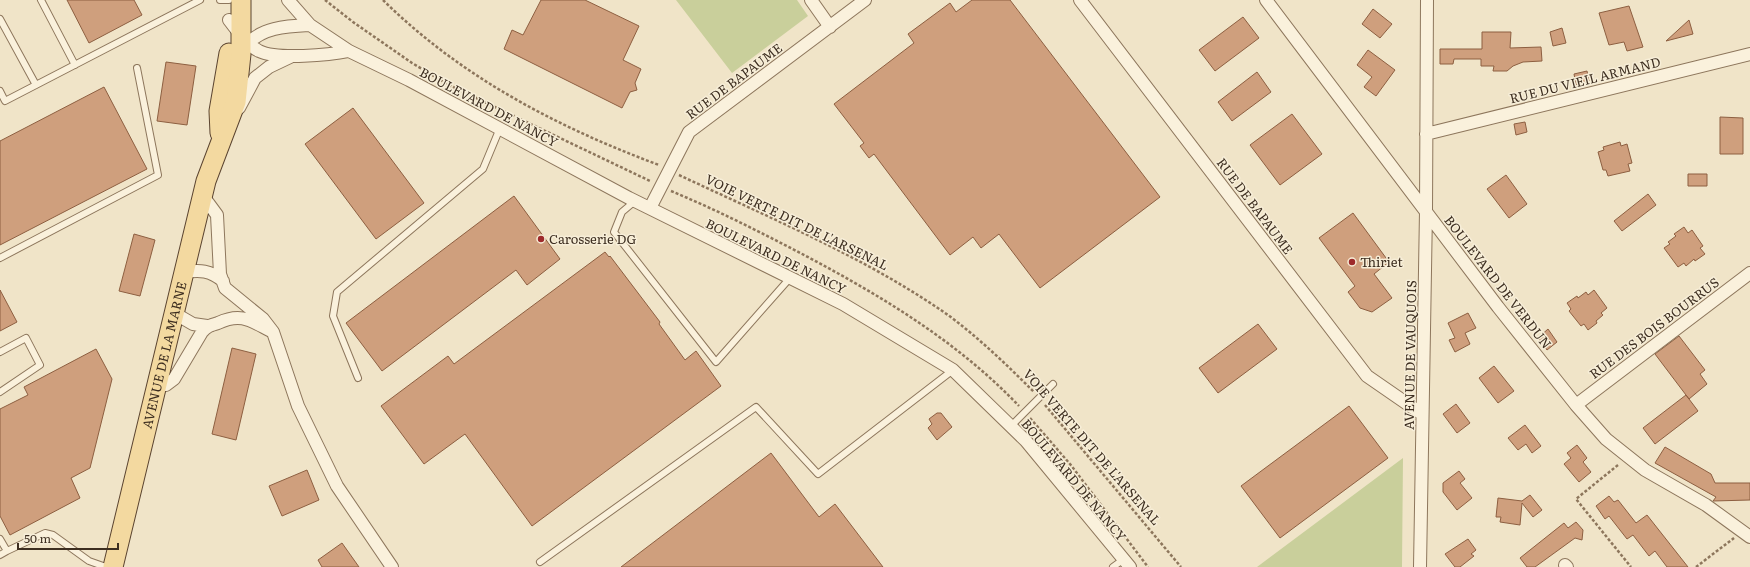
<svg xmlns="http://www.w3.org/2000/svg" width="1750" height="567" font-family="Literata,serif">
  <rect width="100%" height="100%" fill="#f0e4c8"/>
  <path fill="#c9cf9b" d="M676 0H797L808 16 732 73Z
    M1403 458 1402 567H1257Z"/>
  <path fill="#cf9f7d" stroke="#8d5f41" d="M67 0H134L142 15 89 43Z
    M541 0H585L639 26 623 60 641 69 635 83 637 90 630 92 622 108 504 49 512 30 523 35Z
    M972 0H1010L1160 197 1040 288 999 234 981 248 973 237 950 255 874 154 869 158 860 146 864 143 834 104 914 43 908 34 950 3 956 12Z
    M1629 6 1643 47 1627 51 1624 42 1609 45 1599 13Z
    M1373 9 1392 24 1380 38 1362 24Z
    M1243 17 1259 38 1215 71 1199 50Z
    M1689 20 1693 34 1666 41Z
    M1562 28 1566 43 1553 46 1550 32Z
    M1482 32H1511L1510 48 1541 47 1542 61 1523 62 1513 66 1507 71H1493L1494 66H1481V59H1454L1453 64H1440V49H1482Z
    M1368 50 1395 70 1376 96 1364 87 1372 77 1357 65Z
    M166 62 196 66 187 125 157 121Z
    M1587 71 1589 81 1576 85 1574 74Z
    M1257 72 1271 92 1232 121 1218 102Z
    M104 87 147 169 0 245V141Z
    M353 108 424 203 376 239 305 144Z
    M1292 114 1322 154 1280 185 1250 145Z
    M1720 117 1743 118V154H1720Z
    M1525 122 1527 132 1516 135 1514 124Z
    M1620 142 1621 146 1627 144 1632 163 1628 164 1630 171 1608 176 1606 170H1603L1598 152 1604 150 1603 147Z
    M1688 174H1707V186H1688Z
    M1506 175 1527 204 1509 218 1487 189Z
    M1648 194 1656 205 1622 231 1614 221Z
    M514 196 560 259 527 285 516 270 382 371 346 323Z
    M1353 213 1389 262 1374 274 1392 298 1372 312 1360 308 1348 292 1355 286 1319 238Z
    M1684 227 1688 233 1692 230 1703 246 1700 248 1705 254 1695 261 1694 259 1686 266 1684 263 1678 267 1664 248 1670 244 1668 242 1676 236 1674 234Z
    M134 234 155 240 140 296 119 291Z
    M605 252 609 257 610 256 660 322 659 324 685 360 696 351 721 386 532 526 465 434 424 464 381 406 448 356 454 364Z
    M0 290 17 322 0 331Z
    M1594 290 1607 308 1601 313 1603 315 1596 321 1597 323 1588 330 1584 324 1581 326 1569 311 1571 309 1567 303 1577 296 1578 298 1586 292 1588 295Z
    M1468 313 1476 328 1465 333 1470 344 1455 352 1449 340 1455 338 1448 323Z
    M1258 324 1277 349 1218 393 1199 368Z
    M1548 329 1557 342 1547 350 1538 338Z
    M1679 336 1705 370 1700 374 1707 384 1689 399 1655 354Z
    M232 348 256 354 236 440 212 434Z
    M96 349 112 379 90 468 71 478 80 498 10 535 0 516V409L28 395 24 387Z
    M1494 366 1514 391 1498 403 1479 378Z
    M1686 395 1698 411 1655 444 1643 428Z
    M1456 404 1470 423 1457 433 1443 414Z
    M1349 406 1388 458 1280 538 1241 486Z
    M937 413H941L952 427 937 440 928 428 932 424 929 419Z
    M1525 425 1541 446 1532 453 1526 444 1518 450 1508 438Z
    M1577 445 1587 458 1583 462 1591 472 1579 482 1564 464 1571 458 1567 453Z
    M1665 447 1711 474 1715 483H1750V500L1713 501 1716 497 1655 463Z
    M771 453 819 517 835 504 883 567H621Z
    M307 470 319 500 282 516 269 486Z
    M1459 471 1465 479 1460 483 1472 498 1457 510 1443 492V483Z
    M1530 495 1542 510 1533 517 1522 503 1520 525 1500 522 1501 517H1496L1498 498 1522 501Z
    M1609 496 1614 502 1618 500 1636 523 1647 515 1688 567H1667L1655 551 1649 556 1633 535 1627 539 1609 516 1605 519 1596 506Z
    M1576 522 1583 530 1582 540 1575 538 1535 567H1527L1520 558 1564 523 1568 528Z
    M1468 539 1476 550 1471 554 1474 556 1460 567H1455L1445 554Z
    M342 543 359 567H322L318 560Z"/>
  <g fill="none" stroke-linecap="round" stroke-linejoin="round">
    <g stroke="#8d765c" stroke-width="8">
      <path id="lane" d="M41 0 75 65
        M220 0H229
        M0 19 36 85
        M0 91 5 101 200 0
        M635 201 622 212 614 232 716 362 790 278
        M0 258 158 175 137 68
        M0 352 26 338 40 365 0 392
        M358 378 333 316 337 292 483 169 500 128
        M1011 426 1053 384
        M0 539 7 551 0 555
        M7 551 45 533 53 535 89 561 106 567
        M540 562 756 407 818 474 953 370
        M1113 567 1124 559"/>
    </g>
    <g stroke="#8d765c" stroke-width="14">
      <path id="street" d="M288 0 310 25 349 51 409 80 629 198 843 304 953 370 1026 441 1130 567
        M811 0 830 27
        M1080 0 1367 376 1422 414
        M1266 0 1498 307 1576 405 1606 439 1645 470 1706 505 1750 537
        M229 20C237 30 248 46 259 51 277 60 330 55 349 51
        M246 47C259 27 289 26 310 25
        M239 108 255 78 269 67 290 57
        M1426 134 1750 54
        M650 208 689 132 865 0
        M184 272C200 270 210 270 223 281
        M174 313 193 324 207 326
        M273 332 298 406 337 486 392 567
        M157 384 166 385 174 379 202 332C207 326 211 325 218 323 242 312 251 321 273 332L263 319 225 288 220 274 217 215 203 196
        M1576 405 1750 273
        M1565 565 1567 567
        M1420 567 1426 211 1427 0"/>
    </g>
    <g stroke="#5b4430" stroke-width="21">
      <g id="primary">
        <path d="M220 133 219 111 229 53"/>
        <path id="s1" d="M113 567 206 181 236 102 241 54V0"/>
      </g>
    </g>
    <path stroke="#8d765c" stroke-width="2.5" stroke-dasharray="3 2" stroke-linecap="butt" d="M325 0 353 22 412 63 449 85 650 181
      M383 0C461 77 557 127 659 165
      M679 175C770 218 865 257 948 315 979 338 1007 365 1034 392
      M671 191C717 210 762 233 806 256 883 297 958 342 1019 406
      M1045 405 1181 567
      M1030 418 1070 464 1148 567
      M1618 465 1576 499 1631 567
      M1696 567 1734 538"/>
    <use href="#lane" stroke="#faf1dc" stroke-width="6"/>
    <use href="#street" stroke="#faf1dc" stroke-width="12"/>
    <use href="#primary" stroke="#f3d9a0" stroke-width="19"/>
  </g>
  <g fill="#9e2a2b" stroke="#f7eed8" stroke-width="1.5">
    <circle cx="541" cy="239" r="4"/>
    <circle cx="1352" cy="262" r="4"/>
  </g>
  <g text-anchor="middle" stroke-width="3" stroke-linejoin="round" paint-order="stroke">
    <g font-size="13" fill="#3d2e20" stroke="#f7eed8">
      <text transform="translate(1585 80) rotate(-14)" y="5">RUE DU VIEIL ARMAND</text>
      <text transform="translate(734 81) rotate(-37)" y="5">RUE DE BAPAUME</text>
      <text transform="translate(489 107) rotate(28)" y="5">BOULEVARD DE NANCY</text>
      <text transform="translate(1255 206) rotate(53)" y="5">RUE DE BAPAUME</text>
      <text transform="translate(797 222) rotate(26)" y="5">VOIE VERTE DIT DE L'ARSENAL</text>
      <text transform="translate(776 256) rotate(26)" y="5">BOULEVARD DE NANCY</text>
      <text transform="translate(1498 282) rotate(52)" y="5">BOULEVARD DE VERDUN</text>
      <text transform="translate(1654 328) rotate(-37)" y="5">RUE DES BOIS BOURRUS</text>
      <text dy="5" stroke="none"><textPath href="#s1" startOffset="218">AVENUE DE LA MARNE</textPath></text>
      <text transform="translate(1410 355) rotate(-89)" y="5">AVENUE DE VAUQUOIS</text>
      <text transform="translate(1092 447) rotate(49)" y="5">VOIE VERTE DIT DE L'ARSENAL</text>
      <text transform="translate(1074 480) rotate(50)" y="5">BOULEVARD DE NANCY</text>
    </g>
    <g font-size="13" fill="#3d2e20" stroke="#f7eed8" text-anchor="start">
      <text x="549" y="244">Carosserie DG</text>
      <text x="1360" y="267">Thiriet</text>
    </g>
  </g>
  <path d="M18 543v6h100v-6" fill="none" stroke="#3d2e20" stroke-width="2"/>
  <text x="24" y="543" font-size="12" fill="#3d2e20" stroke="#f7eed8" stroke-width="3" paint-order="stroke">50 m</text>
</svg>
